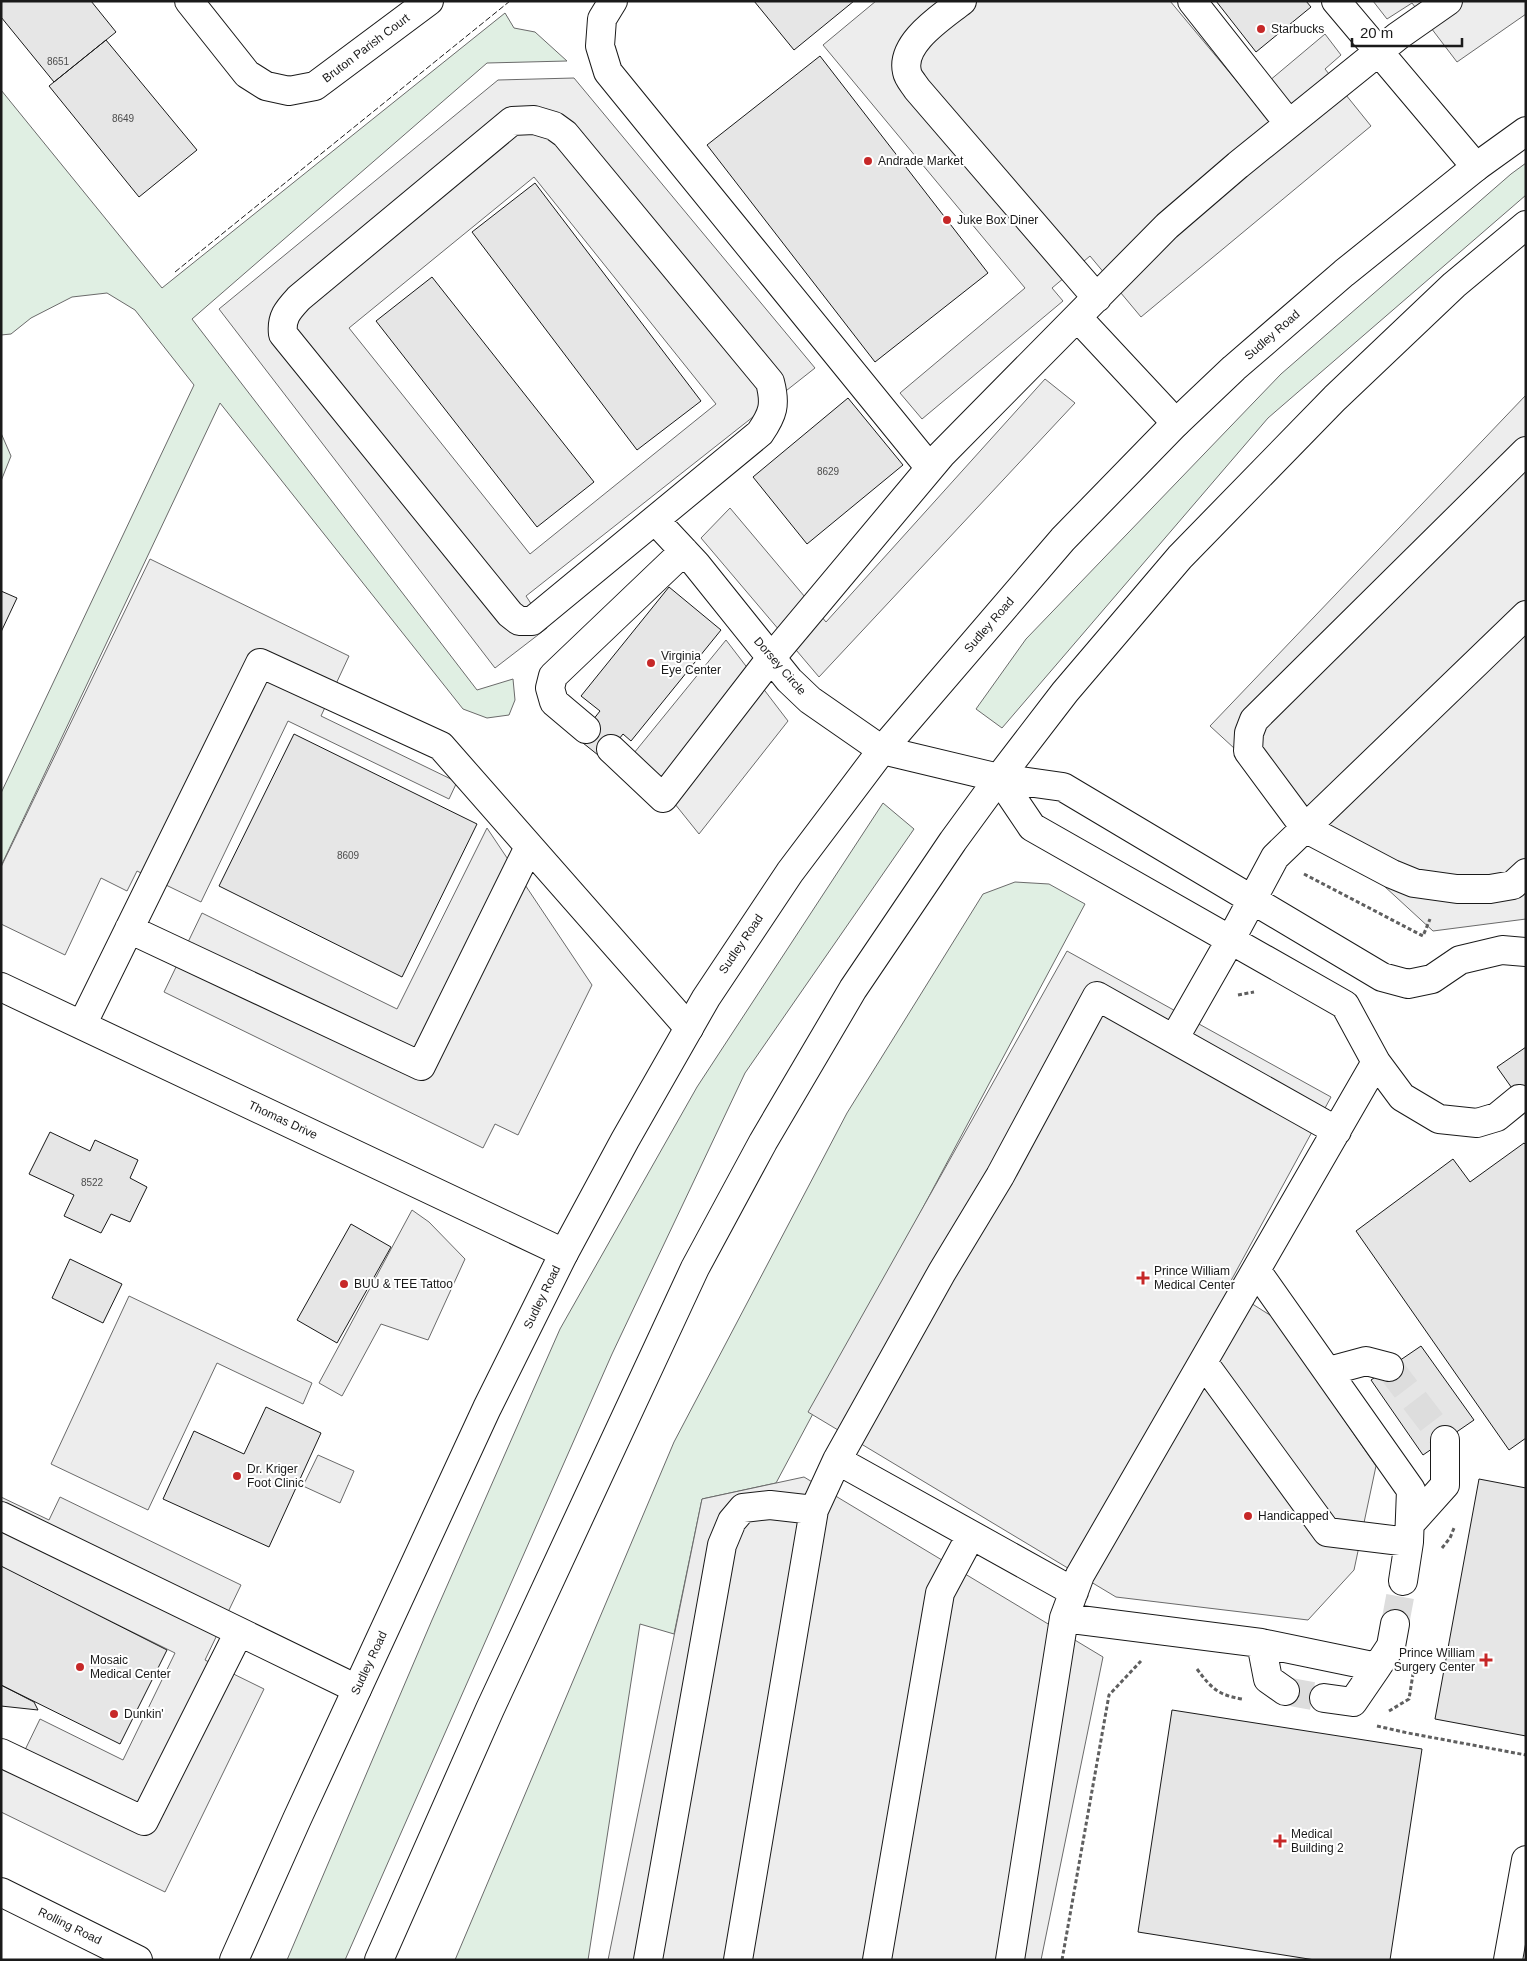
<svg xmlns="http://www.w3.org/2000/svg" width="1527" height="1961" font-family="Arial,sans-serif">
  <rect width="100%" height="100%" fill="#fff"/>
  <path fill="#e0efe3" stroke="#6a6a6a" d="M505 13 514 28 535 32 567 61 487 63 192 319 477 690 513 679 515 700 509 715 487 718 463 709 220 403 1 866V793L194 385 135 310 107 293 72 297 31 318 11 334 1 335V90L162 288Z
    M1526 163V195L1268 418 1002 728 976 709 1026 639 1281 374 1511 174Z
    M1 433 11 456 1 481Z
    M883 803 914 829 745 1073 612 1354 345 1960H287L432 1620 560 1329 697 1087Z
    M1015 882 1049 884 1085 904 776 1483 702 1499 674 1634 640 1624 588 1960H455L674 1442 847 1113 983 894Z"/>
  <path fill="#ededed" stroke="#6a6a6a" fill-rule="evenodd" d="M876 1H1170L1250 97 1325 34 1341 55 1325 69 1371 126 1141 317 1090 256 1052 288 1063 301 922 419 900 393 1025 288 823 45Z
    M1373 1H1526V14L1457 62 1412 3 1387 19Z
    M574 78 815 368 526 596 547 628 495 668 219 309 498 80ZM534 177 716 404 530 554 349 328Z
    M1045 379 1075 403 819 677 701 538 730 508 826 622Z
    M1526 395V919L1433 931 1210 726Z
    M150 559 349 656 321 716 457 782 449 799 288 721 201 902 137 871 127 891 101 878 65 955 1 924V867Z
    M726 640 788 721 699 834 634 753Z
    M487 828 592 985 518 1135 495 1124 483 1148 164 992 202 913 397 1009Z
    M1067 951 1331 1097 1227 1288 1273 1317 1376 1466 1354 1570 1308 1620 1116 1597 808 1412Z
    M412 1210 429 1222 465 1259 428 1340 381 1324 342 1396 319 1383Z
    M129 1296 312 1383 303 1404 217 1363 148 1510 51 1464Z
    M318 1455 354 1471 340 1503 303 1486Z
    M804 1477 1103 1657 1041 1960H608L702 1499Z
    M1 1497 49 1520 60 1497 241 1585 205 1660 264 1689 165 1892 1 1812V1741L24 1752 40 1719 123 1760 175 1653 1 1567Z"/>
  <path fill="#e6e6e6" stroke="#1a1a1a" d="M1 1H91L116 32 54 82 1 17Z
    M754 1H854L794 50Z
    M1216 1H1306L1311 7 1256 52Z
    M106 40 197 150 139 197 49 86Z
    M820 56 988 273 875 362 707 145Z
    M535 183 701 401 637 450 472 232Z
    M432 277 594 482 537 527 376 321Z
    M848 398 903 465 807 544 753 477Z
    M669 587 721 630 631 741 623 734 603 759 578 739 600 711 581 696Z
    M1 591 17 598 1 632Z
    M294 734 477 824 402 977 219 886Z
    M1526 1047V1108L1497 1067Z
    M50 1132 90 1151 95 1140 138 1160 130 1178 147 1187 130 1222 111 1214 101 1233 64 1216 74 1195 29 1174Z
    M1524 1143 1526 1145V1438L1509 1450 1356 1231 1453 1159 1470 1182Z
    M351 1224 391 1247 337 1343 297 1320Z
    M70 1259 122 1284 103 1323 52 1298Z
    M1421 1346 1474 1420 1423 1455 1371 1380Z
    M266 1407 321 1433 269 1547 163 1499 194 1431 244 1454Z
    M1479 1479 1526 1488V1736L1435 1719Z
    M1 1566 167 1650 120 1744 1 1685Z
    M1 1685 34 1702 38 1710 1 1706Z
    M1172 1710 1422 1749 1390 1960H1315L1138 1932Z"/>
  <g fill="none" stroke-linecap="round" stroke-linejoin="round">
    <path stroke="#ddd" stroke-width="28" stroke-dasharray="28 14" stroke-linecap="butt" d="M1389 1367 1445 1440
      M1395 1624 1403 1581
      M1285 1691 1324 1698"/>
    <g stroke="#1a1a1a" stroke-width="30">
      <path id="minor" d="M189 1 247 74 266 86 289 91 315 86 429 1
        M613 1 602 19 600 46 608 72 930 468
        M962 1C942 17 900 43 907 72 908 78 914 84 917 89L1097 298
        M1192 1 1289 124
        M1336 1 1476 167
        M534 120 554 126 565 134 770 382C776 405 773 414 760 433L532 621H519L510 614 283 334C281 317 288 310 299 298L512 121Z
        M1078 318 1176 423
        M1526 451 1254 720 1249 733 1248 751 1305 828 1392 874 1414 883 1457 889H1490L1513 885 1526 873
        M655 520 696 564 789 680 810 700 882 750 999 778 1063 787 1382 977 1408 984 1432 979 1460 960 1502 950 1526 952
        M586 729 554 702 550 688 553 676 684 551
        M611 749 663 798 771 658 941 455 1167 226 1238 165 1398 36 1448 1
        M999 778 1032 827 1345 1005 1376 1062 1402 1097 1439 1119 1477 1123 1497 1117 1519 1099
        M129 929 421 1066 529 847
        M1 987 564 1253
        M82 1025 260 663 441 746 689 1028
        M1174 1039 1231 939 1275 857 1526 615
        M1256 1270 1411 1490 1409 1542 1403 1581
        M1203 1362 1327 1532 1409 1542
        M1329 1371 1366 1361 1389 1367
        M1 1516 357 1689
        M1410 1524 1445 1485V1440
        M1074 1592 837 1460 942 1272 1000 1176 1097 996 1337 1131
        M1064 1618 1261 1643 1377 1667 1391 1646 1395 1624
        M1261 1643 1268 1679 1285 1691
        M1324 1698 1353 1702 1377 1667
        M1 1753 144 1821 239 1632
        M1 1892 138 1960
        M648 1960 722 1545 732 1521 743 1508 770 1505 814 1510
        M738 1960 814 1510 837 1460
        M877 1960 940 1593 971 1535
        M1010 1960 1064 1618 1080 1575 1376 1062
        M1508 1960 1526 1860"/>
    </g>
    <g stroke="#1a1a1a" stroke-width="30">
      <path id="major" d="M234 1960 297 1819 487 1408 564 1253 625 1140 706 998 790 872 882 750 1063 539 1176 423 1234 368 1344 273 1476 167 1526 131
        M379 1960 490 1709 695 1268 763 1142 853 989 953 841 999 778 1065 692 1180 557 1335 398 1454 285 1526 225"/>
    </g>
    <path stroke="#5f5f5f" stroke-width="3" stroke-dasharray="4 2.5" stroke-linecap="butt" d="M1304 874 1423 936 1430 919
      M1238 995 1254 992
      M1442 1548 1450 1538 1454 1528
      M1197 1669C1211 1688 1218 1695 1242 1699
      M1389 1711 1409 1699 1413 1674
      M1377 1726 1408 1733 1526 1755
      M1062 1960 1109 1695 1141 1661"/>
    <use href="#minor" stroke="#fff" stroke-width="28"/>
    <use href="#major" stroke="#fff" stroke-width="28"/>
    <path stroke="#1a1a1a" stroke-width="1" stroke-dasharray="6 2.5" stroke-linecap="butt" d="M175 272 510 1"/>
  </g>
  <g fill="#c62828" stroke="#fff" stroke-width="2">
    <circle cx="1261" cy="29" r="5"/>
    <circle cx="868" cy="161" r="5"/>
    <circle cx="947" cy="220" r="5"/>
    <circle cx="651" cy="663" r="5"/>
    <path d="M1140.5 1270.5h5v5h5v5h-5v5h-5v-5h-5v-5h5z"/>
    <circle cx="344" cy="1284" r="5"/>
    <circle cx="237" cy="1476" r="5"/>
    <circle cx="1248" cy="1516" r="5"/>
    <path d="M1483.5 1652.5h5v5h5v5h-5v5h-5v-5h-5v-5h5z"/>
    <circle cx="80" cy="1667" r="5"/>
    <circle cx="114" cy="1714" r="5"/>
    <path d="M1277.5 1833.5h5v5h5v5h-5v5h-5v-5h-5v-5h5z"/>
  </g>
  <g text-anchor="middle" stroke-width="4" stroke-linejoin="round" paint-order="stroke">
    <g font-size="10" fill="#4d4d4d">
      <text x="58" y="65">8651</text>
      <text x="123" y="122">8649</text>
      <text x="828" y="475">8629</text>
      <text x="348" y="859">8609</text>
      <text x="92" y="1186">8522</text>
    </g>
    <g font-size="12" fill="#1a1a1a" stroke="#fff" text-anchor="start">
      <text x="1271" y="33">Starbucks</text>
      <text x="878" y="165">Andrade Market</text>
      <text x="957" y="224">Juke Box Diner</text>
      <text x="661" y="660">Virginia<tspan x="661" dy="14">Eye Center</tspan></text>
      <text x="1154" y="1275">Prince William<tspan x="1154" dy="14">Medical Center</tspan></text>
      <text x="354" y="1288">BUU &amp; TEE Tattoo</text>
      <text x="247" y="1473">Dr. Kriger<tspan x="247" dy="14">Foot Clinic</tspan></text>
      <text x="1258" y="1520">Handicapped</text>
      <text x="1475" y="1657" text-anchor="end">Prince William<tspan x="1475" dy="14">Surgery Center</tspan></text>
      <text x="90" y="1664">Mosaic<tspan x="90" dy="14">Medical Center</tspan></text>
      <text x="124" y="1718">Dunkin'</text>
      <text x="1291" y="1838">Medical<tspan x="1291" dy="14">Building 2</tspan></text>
    </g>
    <g font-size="12" fill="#1a1a1a" stroke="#fff">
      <text transform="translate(366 48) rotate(-37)" y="4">Bruton Parish Court</text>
      <text transform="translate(1272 335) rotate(-41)" y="4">Sudley Road</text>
      <text transform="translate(989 625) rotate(-49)" y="4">Sudley Road</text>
      <text transform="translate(780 666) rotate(49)" y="4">Dorsey Circle</text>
      <text transform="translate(741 944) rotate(-56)" y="4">Sudley Road</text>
      <text transform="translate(283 1120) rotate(25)" y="4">Thomas Drive</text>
      <text transform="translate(542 1297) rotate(-64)" y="4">Sudley Road</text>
      <text transform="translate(369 1663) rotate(-65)" y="4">Sudley Road</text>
      <text transform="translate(70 1926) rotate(26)" y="4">Rolling Road</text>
    </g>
  </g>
  <rect width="1527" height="1961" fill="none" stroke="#1a1a1a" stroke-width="5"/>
  <path d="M1352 38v8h110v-8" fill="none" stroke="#1a1a1a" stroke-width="2.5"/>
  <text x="1360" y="38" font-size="15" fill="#1a1a1a" stroke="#ffffff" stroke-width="4" paint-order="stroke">20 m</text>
</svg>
